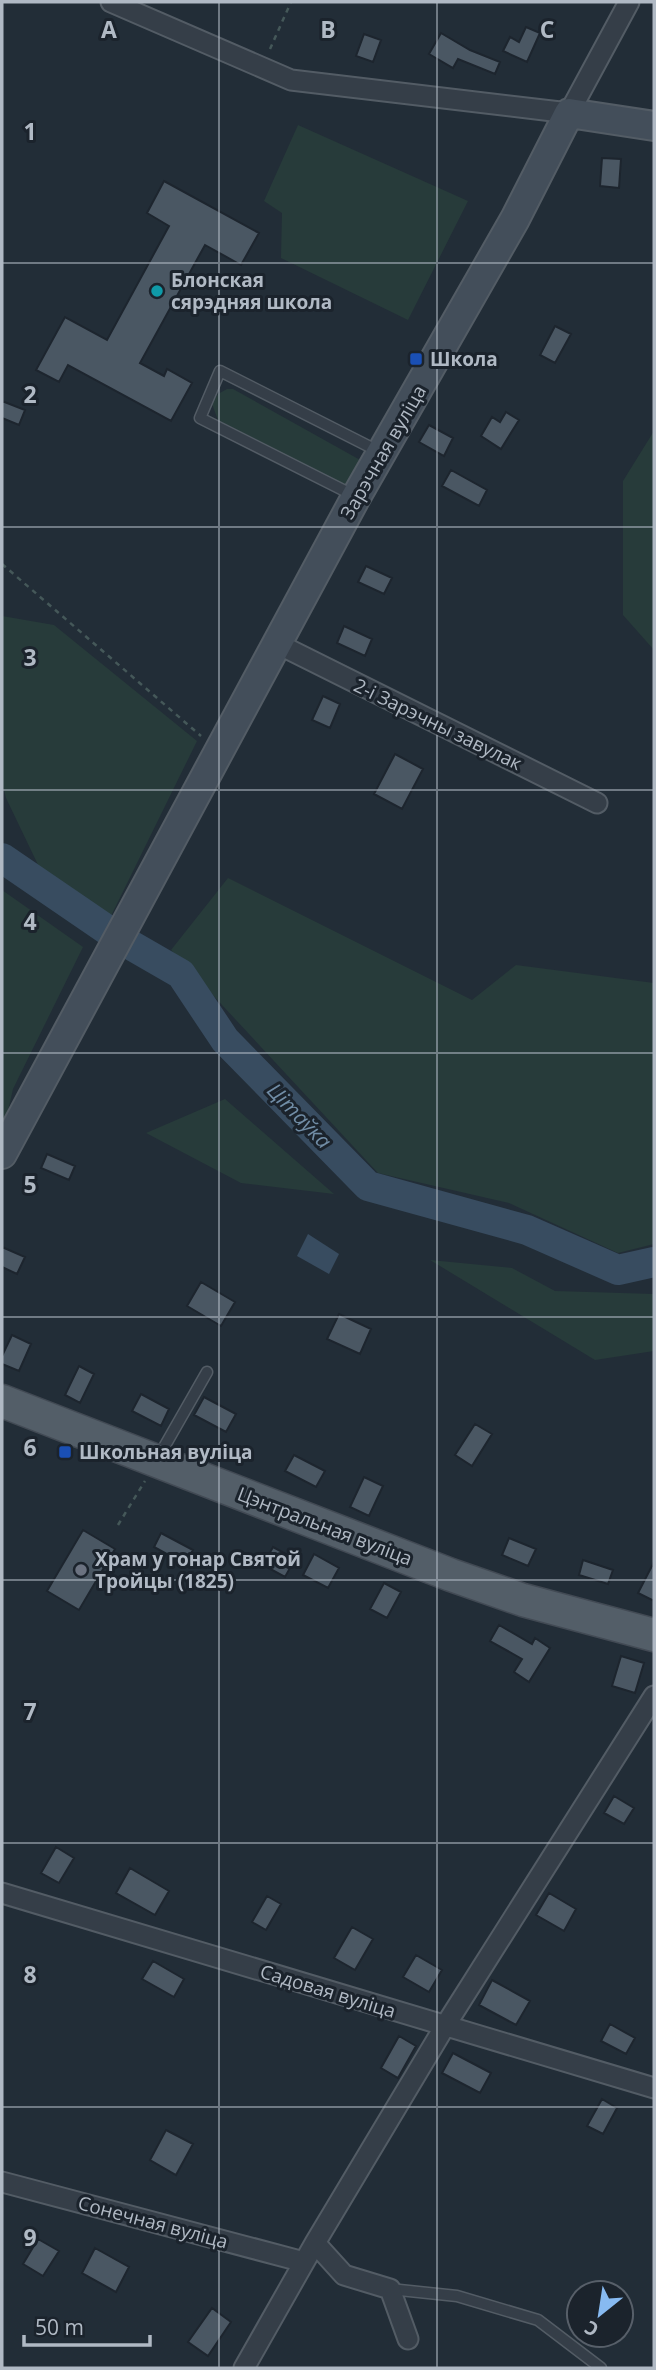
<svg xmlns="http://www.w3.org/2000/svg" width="656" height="2370" font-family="'Open Sans',sans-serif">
  <rect width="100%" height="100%" fill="#222d37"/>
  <path fill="#273b3a" d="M298 125 468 201 408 320 281 258 282 213 264 201Z
    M227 389H233L362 461 347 487 218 420 212 404 218 394Z
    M654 431V650L623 615V481Z
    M2 616 54 625 197 741 110 918 41 871 6 798 2 782Z
    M228 878 472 1000 516 965 654 983V1244L618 1253 509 1203 378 1173 171 950Z
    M2 890 83 947 13 1089 5 1124 2 1121Z
    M225 1099 334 1194 241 1183 146 1133Z
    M430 1260 512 1268 555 1291 654 1294V1351L595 1360Z"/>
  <path fill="#384c60" d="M308 1234 339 1254 329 1274 297 1256Z"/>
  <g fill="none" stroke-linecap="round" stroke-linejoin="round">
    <path stroke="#384c60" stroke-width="30" d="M2 858 122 940 181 974 225 1040 368 1186 527 1230 618 1270 654 1262"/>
  </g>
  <path fill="#4a5763" stroke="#1d252e" stroke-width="2" d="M526 27 540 33 527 62 503 51 510 37 519 42Z
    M441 33 470 50 500 62 495 74 458 59 453 68 429 54Z
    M364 34 381 40 373 62 356 56Z
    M602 158 621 159 619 188 600 186Z
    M164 181 259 233 241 265 205 245 140 363 164 376 167 369 192 383 171 421 68 365 59 382 36 370 65 317 107 340 169 226 147 213Z
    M555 326 571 334 555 363 540 355Z
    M2 401 25 410 19 425 2 418Z
    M506 412 519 420 501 449 481 436 492 417 500 422Z
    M429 425 453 438 444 456 419 442Z
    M451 470 487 490 479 506 442 486Z
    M366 566 392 578 384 594 358 582Z
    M344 626 372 639 365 656 337 643Z
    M323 696 340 704 330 728 312 720Z
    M395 754 423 769 402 809 374 794Z
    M47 1154 75 1166 69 1180 41 1168Z
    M2 1247 25 1257 17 1274 2 1267Z
    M201 1282 235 1302 221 1326 187 1306Z
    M339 1314 371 1329 360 1354 327 1339Z
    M12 1335 31 1344 19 1371 2 1364V1356Z
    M79 1366 94 1374 80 1403 65 1395Z
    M141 1394 169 1409 161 1426 132 1411Z
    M204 1397 236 1414 226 1432 194 1415Z
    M475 1424 492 1434 472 1466 455 1455Z
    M294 1455 325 1471 316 1487 285 1471Z
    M364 1477 383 1486 369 1516 350 1507Z
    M83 1530 115 1549 79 1610 47 1591Z
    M161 1533 193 1550 185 1564 154 1547Z
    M509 1538 536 1549 528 1566 502 1555Z
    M273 1547 295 1559 285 1577 263 1565Z
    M314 1554 339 1568 328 1588 303 1575Z
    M583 1560 613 1570 608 1584 579 1575Z
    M654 1562V1601L638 1593Z
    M384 1583 401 1592 387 1618 370 1609Z
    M499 1625 532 1644 535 1638 550 1648 529 1682 514 1672 522 1659 490 1641Z
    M621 1656 644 1663 635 1693 612 1686Z
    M614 1796 634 1808 624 1824 604 1813Z
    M56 1847 74 1858 59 1883 41 1873Z
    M130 1868 169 1891 155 1915 116 1893Z
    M549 1893 576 1909 564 1931 536 1915Z
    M267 1896 281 1904 266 1930 252 1922Z
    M352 1927 373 1939 355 1970 334 1958Z
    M416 1955 442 1970 429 1992 403 1977Z
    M153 1961 184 1979 174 1997 142 1979Z
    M492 1980 530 2001 516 2025 479 2005Z
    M610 2024 635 2038 626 2054 601 2041Z
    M399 2036 416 2046 398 2078 381 2068Z
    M453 2053 491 2073 480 2093 442 2073Z
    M602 2099 617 2108 603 2134 587 2126Z
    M166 2130 193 2144 176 2175 150 2160Z
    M38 2239 59 2251 43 2276 23 2264Z
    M95 2248 129 2267 116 2292 82 2273Z
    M212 2308 231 2322 208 2356 188 2342Z"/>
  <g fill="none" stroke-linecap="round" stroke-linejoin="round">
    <g stroke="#535c65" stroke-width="13">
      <path id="service" d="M353 495 200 418 220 371 378 451
        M159 1456 207 1372
        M390 2289 457 2296 538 2320 601 2368"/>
    </g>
    <g stroke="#535c65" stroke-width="23">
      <path id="minor" d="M111 2 291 80 569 113 629 2
        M278 644 597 803
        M2 1893 654 2088
        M2 2182 304 2262
        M315 2243 445 2026 654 1696
        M244 2368 315 2243 344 2275 390 2289 408 2339"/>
    </g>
    <g stroke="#535c65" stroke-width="32">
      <path id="secondary" d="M2 1154 356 497 515 219 569 113 654 126"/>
    </g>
    <g stroke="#424a54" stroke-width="35">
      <path id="primary" d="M2 1401 451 1575 523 1600 654 1635"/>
    </g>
    <path stroke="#455859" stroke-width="2.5" stroke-dasharray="5 5" stroke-linecap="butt" d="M270 49 291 2
      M2 564 201 736
      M118 1525 145 1481"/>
    <use href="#service" stroke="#353e48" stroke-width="10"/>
    <use href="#minor" stroke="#353e48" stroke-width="19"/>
    <use href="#secondary" stroke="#434e5a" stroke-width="28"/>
    <use href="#primary" stroke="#535e68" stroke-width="32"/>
  </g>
  <path fill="none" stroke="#b0b9c4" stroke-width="2" stroke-opacity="0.55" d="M219 2V2368M437 2V2368M2 263H654M2 527H654M2 790H654M2 1053H654M2 1317H654M2 1580H654M2 1843H654M2 2107H654"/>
  <circle fill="#0f9aa8" stroke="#1b232c" stroke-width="2.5" cx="157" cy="291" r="7"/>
  <g fill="#1a4fb4" stroke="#1b232c" stroke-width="2.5">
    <rect x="409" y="352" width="14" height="14" rx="3.5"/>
    <rect x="58" y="1445" width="14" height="14" rx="3.5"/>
  </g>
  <circle fill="#6b7280" stroke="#1b232c" stroke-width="2.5" cx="81" cy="1570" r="7"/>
  <g text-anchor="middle" stroke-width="6" stroke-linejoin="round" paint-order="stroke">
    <g font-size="19" font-weight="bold" fill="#b0b9c4" stroke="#1b232c" text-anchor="start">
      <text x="171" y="287">Блонская<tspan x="171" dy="22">сярэдняя школа</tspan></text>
      <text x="430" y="366">Школа</text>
      <text x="79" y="1459">Школьная вуліца</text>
      <text x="95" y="1566">Храм у гонар Святой<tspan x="95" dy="22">Тройцы (1825)</tspan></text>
    </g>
    <g font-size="19" fill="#b0b9c4" stroke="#1b232c">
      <text transform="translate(383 452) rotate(-60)" y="7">Зарэчная вуліца</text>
      <text transform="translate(438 724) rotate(26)" y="7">2-і Зарэчны завулак</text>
      <text transform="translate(325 1526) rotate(21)" y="7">Цэнтральная вуліца</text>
      <text transform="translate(328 1991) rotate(17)" y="7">Садовая вуліца</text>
      <text transform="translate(153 2222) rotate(15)" y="7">Сонечная вуліца</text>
    </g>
    <g font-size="21" font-style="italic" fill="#718da6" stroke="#1b232c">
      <text transform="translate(299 1116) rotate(46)" y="7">Цітаўка</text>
    </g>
  </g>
  <g font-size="23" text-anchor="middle" font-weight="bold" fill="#b0b9c4" stroke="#1b232c" stroke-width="6" stroke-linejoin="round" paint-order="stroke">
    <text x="109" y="38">A</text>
    <text x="328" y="38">B</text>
    <text x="547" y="38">C</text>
    <text x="30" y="140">1</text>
    <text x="30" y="403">2</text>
    <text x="30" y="666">3</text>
    <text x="30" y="930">4</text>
    <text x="30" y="1193">5</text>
    <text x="30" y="1456">6</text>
    <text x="30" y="1720">7</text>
    <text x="30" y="1983">8</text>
    <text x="30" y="2246">9</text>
  </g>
  <rect width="656" height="2370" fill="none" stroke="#b0b9c4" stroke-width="7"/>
  <g transform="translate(600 2314) rotate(210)"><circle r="33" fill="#1b232c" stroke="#575f69" stroke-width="2"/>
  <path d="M0-5L12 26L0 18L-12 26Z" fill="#87baf1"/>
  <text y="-10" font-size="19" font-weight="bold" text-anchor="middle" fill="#b0b9c4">С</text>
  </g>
  <path d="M24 2335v10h126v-10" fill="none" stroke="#b0b9c4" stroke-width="3.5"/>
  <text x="35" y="2335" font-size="21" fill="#b0b9c4" stroke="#1b232c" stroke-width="5" paint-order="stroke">50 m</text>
</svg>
